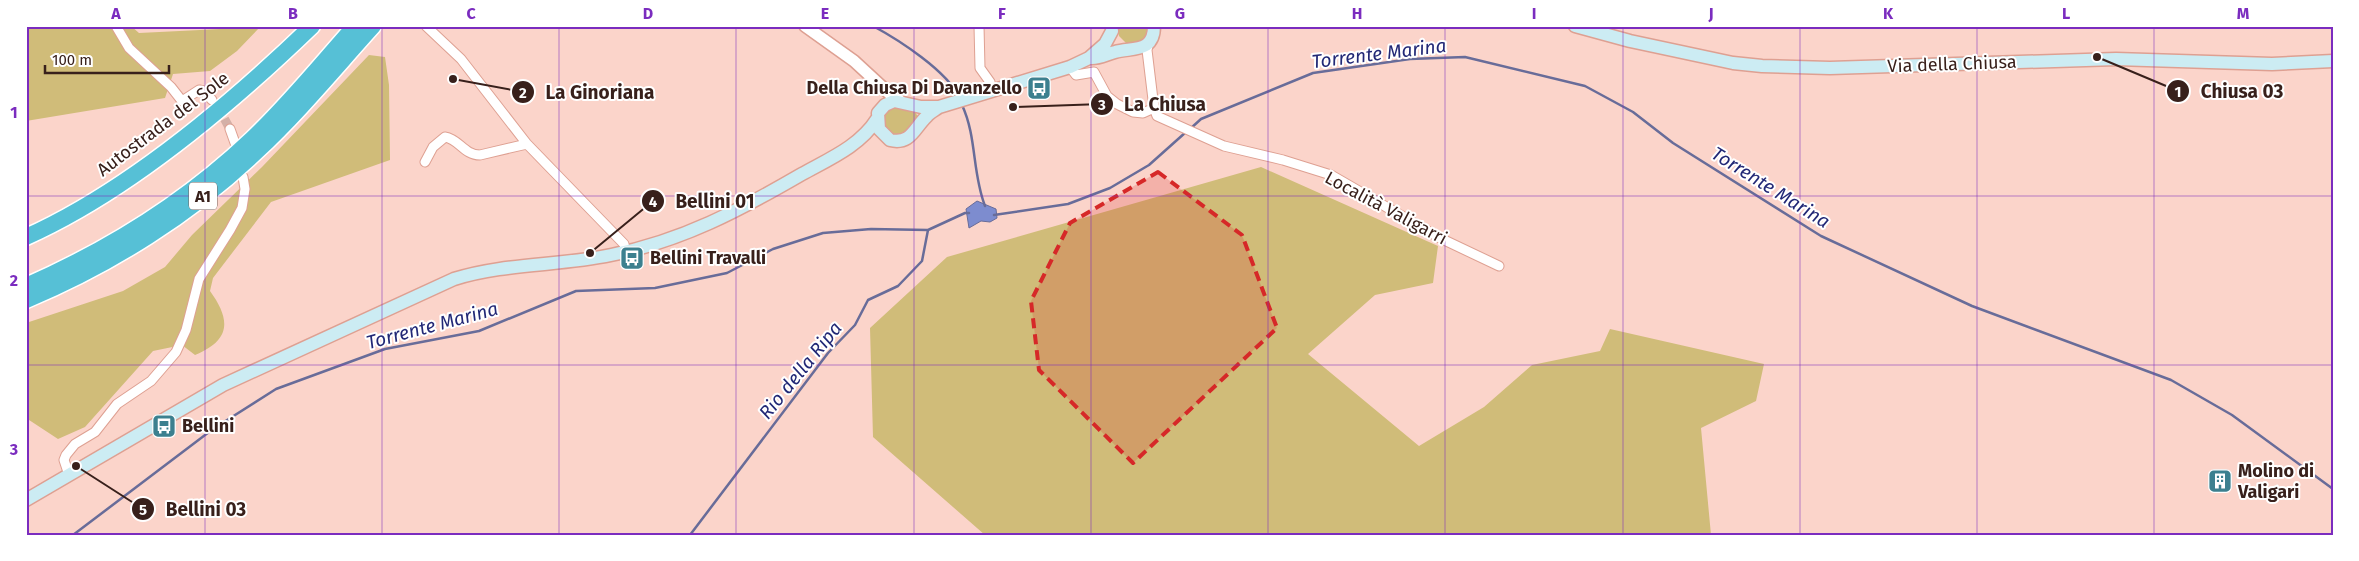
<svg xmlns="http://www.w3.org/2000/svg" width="2359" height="561" font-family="'Fira Sans',sans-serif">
  <rect width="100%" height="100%" fill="#fbd4ca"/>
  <path fill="#d0bc79" d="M26 26H131L139 33 260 27 237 51 210 71 173 74 165 98 26 121Z
    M1118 26H1149L1150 27 1143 42 1127 44 1119 36Z
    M369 55 385 57 389 85 390 160 271 202 213 278 210 291C231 320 231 340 195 355L182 345 153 351 85 427 58 439 26 418V323L123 291 165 267 192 235 262 167Z
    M894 101 914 108 918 118 901 141 877 124Z
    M1261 167 1438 246 1433 283 1375 295 1308 354 1419 446 1484 407 1532 365 1600 351 1610 329 1764 364 1756 401 1701 428 1711 535H985L873 437 870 328 947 257Z"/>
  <path fill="#7d8ccf" stroke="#686c99" d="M977 201 996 209 997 218 990 222 981 221 969 228 966 209Z"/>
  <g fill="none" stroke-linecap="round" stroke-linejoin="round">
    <path stroke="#686c99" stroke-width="2.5" d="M873 26C899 40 947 71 959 97
      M962 105C977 137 972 173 985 206
      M1190 129 1201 119 1313 73 1410 59 1465 57 1585 86 1633 112 1673 143 1821 236 1972 306 2171 380 2232 415 2333 489
      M994 215 1068 204 1110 188 1149 165 1186 132
      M73 535 213 429 276 389 385 349 479 331 576 291 655 288 727 273 773 249 823 233 871 229 928 230 965 213H969
      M690 535 828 353 855 325 868 300 898 286 922 261 928 230"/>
    <path stroke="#d4b0a7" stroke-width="9" stroke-dasharray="9 4.5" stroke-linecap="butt" d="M218 107 230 129"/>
    <g stroke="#dea092" stroke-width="11">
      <path id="minor" d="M116 26 129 48 171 87 182 101 199 90 204 91 212 100
        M426 26 461 59 527 144 624 244 626 252
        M979 26 980 68 990 82 992 92
        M1149 42 1147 50 1154 108 1157 116 1224 146 1283 160 1331 175 1440 238 1499 266
        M1070 67 1076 75 1094 72 1107 96 1117 104 1133 112 1143 113 1154 108
        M230 129 235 143
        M425 162 433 147 445 137C459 139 464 155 480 155L527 144
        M69 475 64 460 66 455 75 444 95 432 117 404 151 381 176 352 186 330 199 279 230 230 242 208 245 189 243 177"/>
    </g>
    <g stroke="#dea092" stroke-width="14">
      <path id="tertiary" d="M805 26 854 61 892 96 900 101"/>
    </g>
    <g stroke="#dea092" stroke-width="15">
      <path id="secondary" d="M1575 26 1630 41 1733 63 1762 66 1830 68 2116 59 2272 64 2333 61
        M1092 58C1100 58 1107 54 1115 52 1133 47 1154 53 1154 26
        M939 107C935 110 930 112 927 116 914 128 911 145 890 140L879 129 878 113 885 105 894 101 921 107H939L1070 67 1089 58 1105 44 1112 31
        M26 500 223 385 454 279C505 263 559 266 611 255 682 241 740 210 802 174 829 159 860 146 877 119"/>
    </g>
    <g stroke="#fff" stroke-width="19">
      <path id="motorway" d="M26 237C129 191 231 104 312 26
        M26 286C108 250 187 201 252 139 289 104 321 64 355 26
        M26 300C110 265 191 214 257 151 298 113 335 68 373 26"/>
    </g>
    <use href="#minor" stroke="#fff" stroke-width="9"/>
    <use href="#tertiary" stroke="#fff" stroke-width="11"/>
    <use href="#secondary" stroke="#ccecf3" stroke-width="12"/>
    <use href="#motorway" stroke="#56c0d6" stroke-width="16"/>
  </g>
  <path fill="#d62828" fill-opacity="0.2" stroke="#d62828" stroke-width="4" stroke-dasharray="10 6" stroke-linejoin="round" d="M1158 172 1242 235 1277 328 1133 463 1039 370 1031 301 1070 223Z"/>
  <path fill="none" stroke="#7b2cbf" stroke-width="1" stroke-opacity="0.55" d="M205 26V535M382 26V535M559 26V535M736 26V535M914 26V535M1091 26V535M1268 26V535M1445 26V535M1623 26V535M1800 26V535M1977 26V535M2154 26V535M26 196H2333M26 365H2333"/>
  <defs>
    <g id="bus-square" transform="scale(1.25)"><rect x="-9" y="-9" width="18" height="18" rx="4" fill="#3c808f" stroke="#fff"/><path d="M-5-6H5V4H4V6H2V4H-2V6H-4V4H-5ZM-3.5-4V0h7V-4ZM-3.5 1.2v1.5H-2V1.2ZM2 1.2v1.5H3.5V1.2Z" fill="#fff"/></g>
    <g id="building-square" transform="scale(1.25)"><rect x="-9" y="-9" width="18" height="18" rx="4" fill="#3c808f" stroke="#fff"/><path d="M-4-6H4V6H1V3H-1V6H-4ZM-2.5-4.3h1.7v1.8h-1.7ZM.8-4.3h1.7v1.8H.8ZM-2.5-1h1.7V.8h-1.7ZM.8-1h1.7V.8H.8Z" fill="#fff"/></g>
  </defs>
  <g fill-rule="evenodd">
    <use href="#bus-square" x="1039" y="88"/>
    <use href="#bus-square" x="632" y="258"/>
    <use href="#bus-square" x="164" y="426"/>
    <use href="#building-square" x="2220" y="481"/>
  </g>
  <g text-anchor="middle" stroke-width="4" stroke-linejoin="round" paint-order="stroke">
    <rect fill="#fff" stroke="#74635f" stroke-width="1" x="189" y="182.5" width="28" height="27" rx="4"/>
    <g font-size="16" font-weight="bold" fill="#38201b">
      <text x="203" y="202">A1</text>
    </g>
    <g font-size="18" fill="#38201b" stroke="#fff">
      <text transform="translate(1952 64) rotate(-2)" y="6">Via della Chiusa</text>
      <text transform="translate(163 124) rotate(-37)" y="6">Autostrada del Sole</text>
      <text transform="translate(1386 208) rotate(28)" y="6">Località Valigarri</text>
    </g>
    <g font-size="18" font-weight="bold" fill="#38201b" stroke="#fff" text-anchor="start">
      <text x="1022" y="94" text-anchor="end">Della Chiusa Di Davanzello</text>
      <text x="650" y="264">Bellini Travalli</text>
      <text x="182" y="432">Bellini</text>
      <text x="2238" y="477">Molino di<tspan x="2238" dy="21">Valigari</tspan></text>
    </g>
    <g font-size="19" font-style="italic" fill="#222876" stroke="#fff">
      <text transform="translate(1379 53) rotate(-7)" y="7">Torrente Marina</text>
      <text transform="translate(1771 187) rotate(32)" y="7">Torrente Marina</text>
      <text transform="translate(432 325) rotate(-15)" y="7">Torrente Marina</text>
      <text transform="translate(800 370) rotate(-51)" y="7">Rio della Ripa</text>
    </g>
  </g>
  <path fill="none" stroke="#38201b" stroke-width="2" d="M2097 57L2178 91M453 79L523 92M1013 107L1102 104M590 253L653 201M76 466L143 509"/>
  <g fill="#38201b" stroke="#fff" stroke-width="2">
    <circle cx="2097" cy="57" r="5"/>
    <circle cx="453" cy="79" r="5"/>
    <circle cx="1013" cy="107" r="5"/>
    <circle cx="590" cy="253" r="5"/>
    <circle cx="76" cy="466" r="5"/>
    <circle cx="2178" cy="91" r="12"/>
    <circle cx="523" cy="92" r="12"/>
    <circle cx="1102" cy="104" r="12"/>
    <circle cx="653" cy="201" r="12"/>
    <circle cx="143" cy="509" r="12"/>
  </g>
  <g font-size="15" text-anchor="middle" font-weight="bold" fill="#fff">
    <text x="2178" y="97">1</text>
    <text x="523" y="98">2</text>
    <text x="1102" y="110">3</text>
    <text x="653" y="207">4</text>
    <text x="143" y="515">5</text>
  </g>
  <g font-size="19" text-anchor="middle" font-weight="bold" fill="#38201b" stroke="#fff" stroke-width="4" stroke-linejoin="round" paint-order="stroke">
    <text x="2242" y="98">Chiusa 03</text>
    <text x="600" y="99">La Ginoriana</text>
    <text x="1165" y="111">La Chiusa</text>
    <text x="715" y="208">Bellini 01</text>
    <text x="206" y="516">Bellini 03</text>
  </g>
  <rect width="2359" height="561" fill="none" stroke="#ffffff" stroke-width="55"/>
  <path d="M45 65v8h124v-8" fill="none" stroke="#38201b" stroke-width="2.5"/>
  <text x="52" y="65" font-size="15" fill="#38201b" stroke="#ffffff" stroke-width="4" paint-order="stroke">100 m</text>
  <rect x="28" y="28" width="2304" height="506" fill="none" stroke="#7b2cbf" stroke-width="2"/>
  <g font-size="16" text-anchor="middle" font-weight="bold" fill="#7b2cbf">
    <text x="116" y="19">A</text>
    <text x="293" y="19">B</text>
    <text x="471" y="19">C</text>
    <text x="648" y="19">D</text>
    <text x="825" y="19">E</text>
    <text x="1002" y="19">F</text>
    <text x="1180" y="19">G</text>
    <text x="1357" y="19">H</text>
    <text x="1534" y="19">I</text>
    <text x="1711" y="19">J</text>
    <text x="1888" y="19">K</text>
    <text x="2066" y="19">L</text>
    <text x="2243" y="19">M</text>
    <text x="14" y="118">1</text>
    <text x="14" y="286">2</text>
    <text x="14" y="455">3</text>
  </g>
</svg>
